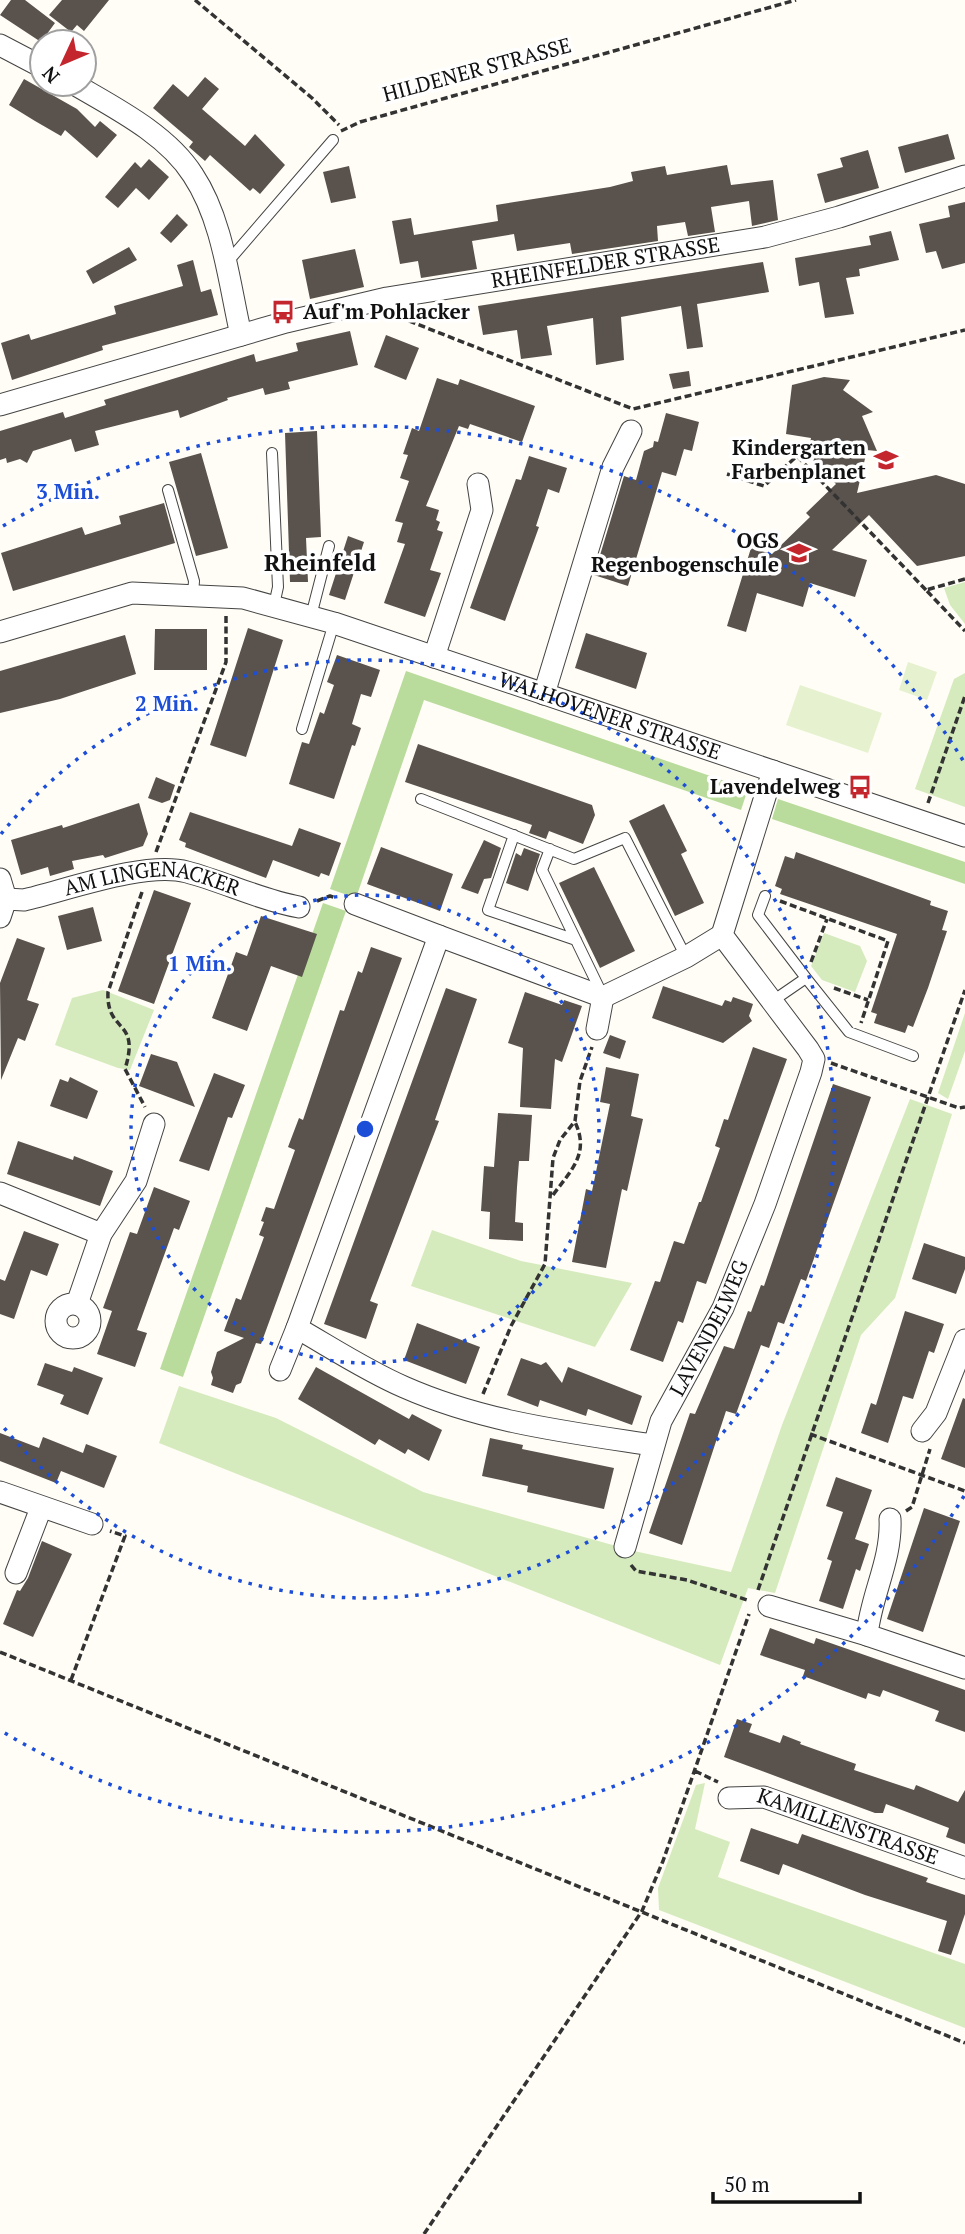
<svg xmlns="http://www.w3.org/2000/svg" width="965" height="2234" font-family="'PT Serif',serif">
  <rect width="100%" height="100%" fill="#fffdf5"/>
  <path fill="#d5ebbd" d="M965 582V624L950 605 944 588Z
    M965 673V807L915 789 954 679Z
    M824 933 860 946 867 961 855 992 822 980 811 966Z
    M103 990 154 1010 130 1070 118 1068 55 1045 72 998Z
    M965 1013V1051L948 1099 938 1093Z
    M910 1099 952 1114 895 1298 861 1335 775 1593 748 1588 720 1665 159 1443 179 1386 276 1418 423 1492 634 1551 731 1572 782 1425Z
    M432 1230 521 1261 632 1283 595 1347 411 1286Z
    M705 1783 695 1829 730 1842 718 1877 965 1964V2028L659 1910 658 1888 696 1785Z"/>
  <path fill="#b9dc9c" d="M406 671 748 789 741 810 424 700 356 898 330 889Z
    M778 799 965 862V884L772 819Z
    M323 903 346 911 183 1377 160 1369Z"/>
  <path fill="#e6f2cf" d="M908 662 937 672 927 700 899 690Z
    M800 685 882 713 868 753 786 725Z"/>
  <path fill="#5a524d" d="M11 0H25L55 23 41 42 0 15Z
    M62 0H109L84 31 77 25 71 32 49 15Z
    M205 77 219 89 202 109 245 146 255 134 285 165 260 194 253 188 250 191 210 155 205 161 189 147 193 142 153 108 173 84 188 97Z
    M24 79 77 109 95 127 100 121 117 135 97 158 65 130 61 136 35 121 9 105Z
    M948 134 955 159 905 173 898 147Z
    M868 150 879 188 825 203 817 174 843 167 840 158Z
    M149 159 169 177 149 200 136 188 118 208 105 197 135 162 141 168Z
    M727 165 731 185 773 180 778 220 752 226 749 201 711 207 715 232 688 236 685 222 657 226 658 241 572 254 570 243 517 251 514 234 472 241 477 269 421 278 418 261 400 264 392 221 411 218 414 235 498 221 496 205 610 187 633 181 631 172 665 166 667 175Z
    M349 166 356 198 331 203 323 172Z
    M965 202V263L942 269 936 251 926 253 919 224 950 217 948 206Z
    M177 214 188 225 171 243 160 233Z
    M891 231 899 260 859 269 860 276 846 278 854 314 825 318 819 282 799 286 795 258 871 245 869 236Z
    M129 247 137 260 93 284 86 271Z
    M355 249 364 287 310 299 302 260Z
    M193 260 201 292 211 289 218 315 102 346 103 350 12 380 1 343 29 334 31 340 116 314 114 306 183 286 177 265Z
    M763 262 769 292 697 304 703 347 687 349 681 306 621 317 624 360 596 365 593 318 547 326 552 355 521 359 517 330 483 335 478 306Z
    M350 331 358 365 288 382 290 389 265 395 263 388 227 398 228 400 180 418 178 410 95 431 99 445 75 452 71 439 33 451 27 463 20 459 7 463 6 458 0 460V431L63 412 65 418 106 405 104 400 254 354 256 362 298 351 296 343Z
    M386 335 419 348 406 380 374 367Z
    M689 371 691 386 673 389 669 374Z
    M824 377 850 380 843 390 873 412 862 416 877 451 867 450 857 493 936 475 965 484V556L917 566 869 515 832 550 867 560 855 597 810 583 803 607 757 593 746 632 727 626 751 548 772 554 810 517 806 513 836 484 813 461 820 447 810 443 811 438 786 434 792 385Z
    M437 378 458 385 460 379 535 406 522 442 470 424 468 429 459 426 426 506 439 510 436 520 440 522 437 530 443 532 430 570 441 573 425 617 384 603 405 544 397 542 403 523 395 521 409 481 400 478 408 455 403 454 412 428 419 431Z
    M666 413 699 422 692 451 684 449 676 476 662 472 628 586 594 575 624 476 636 480 644 451 653 447 654 441 658 442Z
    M317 431 321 537 306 538 308 582H290L285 433Z
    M201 453 228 548 196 556 169 462Z
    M529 456 567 468 559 493 548 489 536 526 539 527 505 621 470 608 516 479 521 480Z
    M164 503 175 543 13 591 1 553 82 527 85 535 121 524 119 516Z
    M348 536 364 542 345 600 329 595Z
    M248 628 283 640 246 757 210 745Z
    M155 629H207V670H154Z
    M586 633 647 653 636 689 575 668Z
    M125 635 136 674 60 699 0 713V671Z
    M337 655 380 670 371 697 361 694 352 724 361 728 355 746 352 745 334 799 289 784 302 742 309 744 320 712 324 714 334 685 327 682Z
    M418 744 592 805 595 815 583 844 549 831 546 839 529 833 532 825 405 782Z
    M156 777 175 785 170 800 162 803 148 798Z
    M139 803 148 834 143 846 105 858 103 855 72 861 74 869 50 876 48 867 21 875 11 840 62 825 63 828Z
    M664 804 687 851 681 854 704 903 675 916 629 821Z
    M190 812 292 846 299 828 341 843 329 876 321 873 319 877 273 860 266 878 185 847 186 843 179 840Z
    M484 840 501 848 491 878 484 879 478 894 461 888Z
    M381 847 453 874 440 911 367 884Z
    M524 848 540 854 528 891 506 883 516 853 521 856Z
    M796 852 931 901 930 905 948 911 942 930 947 931 928 988 913 1027 908 1025 905 1033 874 1023 877 1014 871 1012 897 934 780 894 782 889 775 886 785 856 794 859Z
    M594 867 635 951 600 968 559 883Z
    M154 890 191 903 154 1004 118 991Z
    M93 907 102 941 67 950 58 916Z
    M261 916 317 934 302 977 271 966 247 1031 212 1018 236 952 247 956Z
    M17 938 45 948 27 1000 39 1004 25 1041 18 1038 1 1080 0 983Z
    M371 947 402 958 261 1344 256 1343 241 1383 236 1385 233 1393 211 1385 213 1378 211 1372 217 1352 244 1338 224 1331 236 1298 241 1300 264 1237 259 1235 264 1222 261 1221 266 1207 274 1209 295 1150 288 1147 299 1118 303 1120 340 1010 344 1011 358 971 362 973Z
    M663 986 722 1006 725 1000 731 1002 733 997 753 1004 749 1016 752 1021 723 1043 652 1018Z
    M446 988 477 999 435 1120 439 1121 370 1301 378 1304 366 1339 324 1324Z
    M525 992 562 1005 564 1000 582 1006 562 1062 555 1059 551 1109 520 1107 523 1048 508 1043Z
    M610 1035 626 1041 620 1059 603 1053Z
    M753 1047 787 1059 706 1284 697 1281 683 1323 678 1321 663 1362 630 1350 655 1281 660 1282 674 1241 684 1244 699 1202H701L720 1148 715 1146 724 1119 728 1120Z
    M151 1054 177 1062 195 1107 139 1086Z
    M606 1067 639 1074 631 1116 643 1119 627 1191 622 1189 606 1268 572 1262 586 1189 592 1191 610 1104 600 1102Z
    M214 1073 245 1085 232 1118 228 1117 209 1171 179 1161Z
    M70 1077 98 1091 87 1119 50 1106 60 1079 68 1082Z
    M833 1084 871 1097 806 1281 801 1279 784 1324 778 1322 769 1348 761 1345 736 1414 726 1411 682 1545 649 1533 690 1413 695 1414 724 1346 734 1349 748 1311 751 1312 761 1285 764 1286Z
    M498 1113 532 1115 529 1161H519L517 1187 515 1222 523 1223V1241L489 1239 490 1212 481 1211 484 1166 494 1167Z
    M18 1141 73 1160 74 1156 113 1171 100 1206 7 1174Z
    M154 1187 190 1201 179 1230 174 1228 137 1330 147 1333 135 1367 97 1354 112 1311 103 1308 130 1232 137 1234Z
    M24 1231 59 1244 47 1276 31 1270 14 1319 0 1314V1279L5 1281Z
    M924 1243 965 1257V1269L956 1294 912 1279Z
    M905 1311 944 1324 934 1353 929 1351 913 1399 903 1396 888 1443 861 1433 871 1403 876 1405Z
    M417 1323 480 1347 466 1384 404 1360Z
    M521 1358 541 1365 546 1362 562 1383 568 1367 642 1396 632 1425 588 1409 586 1416 540 1400 538 1407 507 1395Z
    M45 1363 72 1372 74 1367 103 1378 88 1415 60 1404 64 1395 37 1385Z
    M316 1367 409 1419 412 1414 442 1430 429 1461 408 1449 405 1454 379 1439 375 1445 298 1399Z
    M963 1398 965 1399V1468L941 1459Z
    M0 1433 39 1448 43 1437 83 1453 86 1444 117 1456 104 1488 61 1471 56 1483 0 1461Z
    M490 1438 523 1445 522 1449 614 1468 604 1509 527 1492 528 1486 482 1476Z
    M836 1477 872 1490 855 1539 869 1544 860 1571 856 1569 843 1609 819 1601 832 1561 827 1559 843 1512 826 1506Z
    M924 1508 960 1521 923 1632 887 1619Z
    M42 1541 72 1554 33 1637 3 1624 17 1590 20 1591 28 1578Z
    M770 1628 814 1644 816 1638 965 1690V1732L935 1721 939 1711 883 1690 880 1697 868 1693 866 1699 803 1676 805 1670 760 1655Z
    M737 1719 752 1724 749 1732 780 1743 783 1735 801 1742 800 1744 856 1764 854 1770 914 1790 916 1785 958 1802 965 1790V1844L946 1837 949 1828 886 1804 883 1813H875L724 1757Z
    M751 1828 798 1844 802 1834 928 1878 926 1882 965 1895V1914L951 1955 938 1951 947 1921 865 1895 783 1864 779 1875 740 1861Z"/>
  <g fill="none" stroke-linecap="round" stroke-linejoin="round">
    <g stroke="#444" stroke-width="12">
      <path id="lane" d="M225 265 333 140
        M272 453 278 587 274 605
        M168 490 194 581 193 594
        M311 616 329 546
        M302 729 334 623
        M421 799 574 859 625 838 686 957
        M514 835 488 910 576 940
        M550 849 542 870 602 994
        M765 896 758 915 806 978 774 1000
        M806 978 849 1032 913 1056"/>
    </g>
    <g stroke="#444" stroke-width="23">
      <g id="street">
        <path d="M0 45 42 67"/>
        <path d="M74 84C115 108 167 134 193 175 223 220 229 283 241 335"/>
        <path id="s1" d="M0 405 286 322 387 298 765 237 839 217 965 176"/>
        <path id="s2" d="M0 632 132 593 243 598 334 623 965 836"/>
        <path d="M434 657 482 510 478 484"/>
        <path d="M544 694 613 467 631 431"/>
        <path d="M0 879 6 899 0 917"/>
        <path id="s3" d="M6 899 24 900C67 890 145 861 187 872 225 882 260 900 299 907"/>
        <path d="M355 904 439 936"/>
        <path d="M597 1029 603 997"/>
        <path d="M0 1193 101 1234"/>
        <path d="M77 1304 101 1234 136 1181 154 1124"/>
        <circle cx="73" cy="1321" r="17"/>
        <path d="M280 1370 297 1328"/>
        <path d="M922 1431 936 1413 965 1340"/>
        <path d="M652 1445C567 1432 483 1422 404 1387 367 1371 332 1348 297 1328L439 936 603 997 686 957 722 935"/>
        <path d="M0 1492 92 1524"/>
        <path d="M890 1519C892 1560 871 1595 867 1635L965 1668"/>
        <path id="s4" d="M625 1547 661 1421 723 1308 765 1204 811 1072 814 1059 808 1049 722 935 773 771"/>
        <path d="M16 1573 41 1508"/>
        <path d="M769 1606 867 1635"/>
        <path id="s5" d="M729 1798 764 1797 965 1868"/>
      </g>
    </g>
    <path stroke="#333" stroke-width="3.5" stroke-dasharray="7 3.5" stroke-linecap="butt" d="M195 0 312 98 339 125
      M341 131 360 122 796 0
      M399 317 633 409 965 330
      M727 474 764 486 797 456 926 590
      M965 579 926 590 965 631
      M928 803 965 696
      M156 852 226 662V616
      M142 892 108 992C106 1034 141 1018 125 1069L145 1107
      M317 901 330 896 336 898
      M780 901 888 941 861 1023
      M811 962 827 919
      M834 988 868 1000
      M831 1063 959 1108 965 1107
      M553 1195C571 1170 590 1154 575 1122
      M483 1394 511 1326 545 1264 553 1158 560 1140 575 1121 580 1081 592 1047
      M810 1434 965 1491
      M906 1511 912 1507 930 1449
      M631 1565 636 1571 687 1580 750 1601
      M758 1590 965 990
      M0 1652 965 2043
      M71 1680 125 1536 110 1531
      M695 1771 718 1782
      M424 2234 642 1911 663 1861 749 1614"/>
    <use href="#lane" stroke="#fff" stroke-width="10"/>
    <use href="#street" stroke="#fff" stroke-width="21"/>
  </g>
  <g fill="none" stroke="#1d4ed8" stroke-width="3.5" stroke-dasharray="3.5 7">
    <circle cx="365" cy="1129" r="234"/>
    <path d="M1 834A469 469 0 1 1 1 1424"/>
    <path d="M964 1496A703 703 0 0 1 3 1732M3 526A703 703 0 0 1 964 762"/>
  </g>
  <defs>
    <g id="bus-bare" transform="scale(1.89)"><path d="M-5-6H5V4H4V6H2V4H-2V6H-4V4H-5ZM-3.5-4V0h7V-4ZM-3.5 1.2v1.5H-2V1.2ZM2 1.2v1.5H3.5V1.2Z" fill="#c4262e" stroke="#fff" stroke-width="2.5" paint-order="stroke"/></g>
    <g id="school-bare" transform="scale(1.89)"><path d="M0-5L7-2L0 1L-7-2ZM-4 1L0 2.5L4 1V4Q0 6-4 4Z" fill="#c4262e" stroke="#fff" stroke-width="2.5" paint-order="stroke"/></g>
  </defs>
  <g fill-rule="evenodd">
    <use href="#bus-bare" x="283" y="312"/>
    <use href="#school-bare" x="886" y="460"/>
    <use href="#school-bare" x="799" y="553"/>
    <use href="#bus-bare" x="860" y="787"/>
  </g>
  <g text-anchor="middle" stroke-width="7" stroke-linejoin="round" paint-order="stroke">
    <g font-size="21" fill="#111" stroke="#fff">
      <text transform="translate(477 70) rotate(-15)" y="7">HILDENER STRASSE</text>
      <text dy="7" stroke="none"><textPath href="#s1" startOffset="623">RHEINFELDER STRASSE</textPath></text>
      <text dy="7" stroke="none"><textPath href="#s2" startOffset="634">WALHOVENER STRASSE</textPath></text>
      <text dy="7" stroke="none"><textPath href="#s3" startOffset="150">AM LINGENACKER</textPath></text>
      <text dy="7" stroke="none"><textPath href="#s4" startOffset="236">LAVENDELWEG</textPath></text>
      <text dy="7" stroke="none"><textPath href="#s5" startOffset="124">KAMILLENSTRASSE</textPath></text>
    </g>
    <g font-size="21" font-weight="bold" fill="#111" stroke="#fff" text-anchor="end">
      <text x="303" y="319" text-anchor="start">Auf'm Pohlacker</text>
      <text x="866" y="455">Kindergarten<tspan x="866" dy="24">Farbenplanet</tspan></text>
      <text x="779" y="548">OGS<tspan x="779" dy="24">Regenbogenschule</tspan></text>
      <text x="840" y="794">Lavendelweg</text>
    </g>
    <g font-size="24" font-weight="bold" fill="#111" stroke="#fff">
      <text x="320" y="571">Rheinfeld</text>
    </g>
  </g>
  <circle cx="365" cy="1129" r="10" fill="#1d4ed8" stroke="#fff" stroke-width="3.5"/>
  <g font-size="21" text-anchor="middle" font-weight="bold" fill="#1d4ed8" stroke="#fff" stroke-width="7" stroke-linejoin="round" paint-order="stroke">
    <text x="68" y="499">3 Min.</text>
    <text x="167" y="711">2 Min.</text>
    <text x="200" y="971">1 Min.</text>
  </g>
  <g transform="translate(63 63) rotate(226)"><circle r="33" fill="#ffffff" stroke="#a0a0a0" stroke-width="2"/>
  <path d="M0-5L12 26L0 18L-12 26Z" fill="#c4262e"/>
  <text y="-10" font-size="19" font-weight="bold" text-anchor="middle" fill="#111111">N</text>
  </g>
  <path d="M713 2192v10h147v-10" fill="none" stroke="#111111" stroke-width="3.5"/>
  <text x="724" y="2192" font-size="21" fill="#111111" stroke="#ffffff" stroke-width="5" paint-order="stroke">50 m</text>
</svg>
